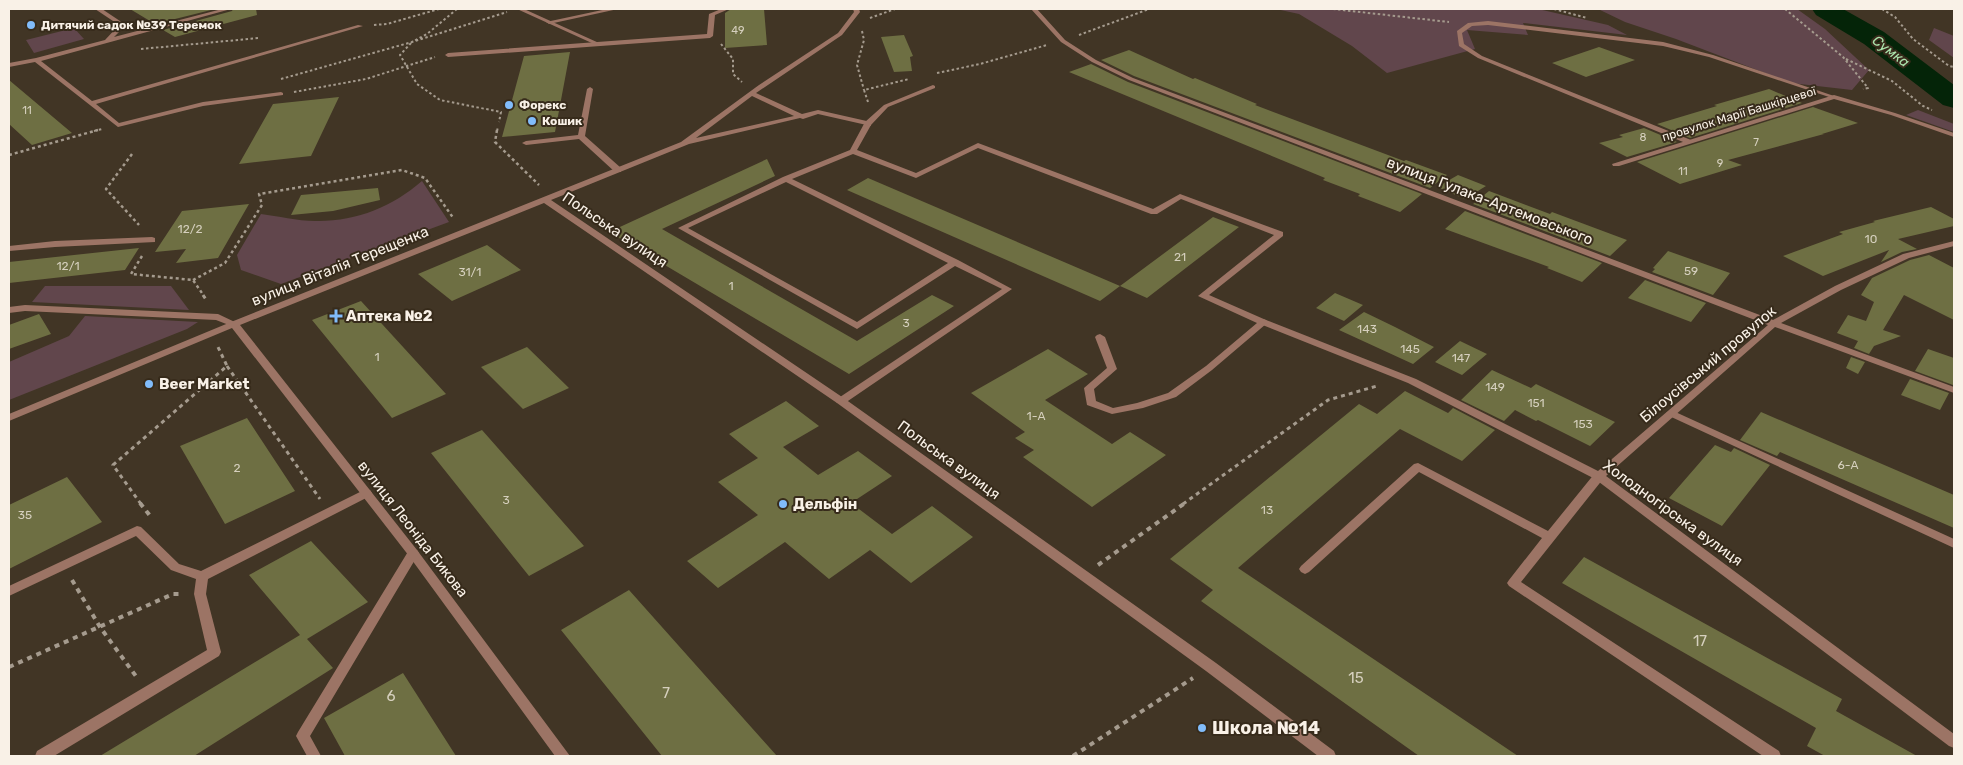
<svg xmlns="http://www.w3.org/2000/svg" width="1963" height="765" font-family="Rubik,sans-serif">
  <rect width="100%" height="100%" fill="#413525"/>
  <path fill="#61464c" d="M1276 9H1538L1608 25 1627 35 1523 23 1528 35 1467 30 1475 49 1387 73 1352 46 1299 14Z
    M1598 9H1797L1825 29 1869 70 1852 90 1791 83 1676 39 1625 22Z
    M74 28 84 39 34 53 26 40Z
    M1934 28 1954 36V58L1929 40Z
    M1918 110 1954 124V132L1906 115Z
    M422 181 449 222 281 284 241 270 237 255 261 214C278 216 297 221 315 221 355 222 392 207 422 181Z
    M45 286H171L189 310 32 302Z
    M85 316 198 322 187 329 9 400V362L69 336Z"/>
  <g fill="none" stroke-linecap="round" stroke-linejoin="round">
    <path fill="#042408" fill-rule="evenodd" d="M1812 9H1843L1884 32 1954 85V108L1943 105 1864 44 1816 15Z"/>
  </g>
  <path fill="#6e6f43" d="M130 9H215L155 24Z
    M233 9H256L257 15 175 37 163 30 232 11Z
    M731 9H764L767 45 725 48V13Z
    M904 35 913 56 910 57 912 71 894 72 881 37Z
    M1599 47 1635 60 1586 77 1552 63Z
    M1129 50 1193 79 1195 78 1257 104 1255 105 1404 161 1406 160 1447 175 1430 188 1134 76 1101 60Z
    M570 52 555 132 502 137 524 56Z
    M1091 64 1128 82 1422 194 1400 212 1358 196 1360 194 1323 180 1325 178 1069 72Z
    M9 80 72 133 32 145 9 124Z
    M1769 89 1802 103 1690 138 1657 124 1717 106 1714 105Z
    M339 97 311 156 239 164 273 104Z
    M1813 107 1858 123 1822 134H1824L1728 160 1742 165 1680 184 1637 162Z
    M1644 128 1677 142 1627 157 1599 143 1623 137 1619 135Z
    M767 159 775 176 662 229 857 341 932 295 954 306 849 374 609 232Z
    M1458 175 1486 186 1465 199 1437 187Z
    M868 178 1120 286 1100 301 847 190Z
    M378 188 380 200 333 211 291 215 301 195Z
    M1489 191 1550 214 1552 212 1627 240 1610 256 1473 204Z
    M249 204 218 258 176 263 186 249 155 252 182 211Z
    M1931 207 1954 219V226L1898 239 1917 249 1902 252 1881 262 1889 250 1823 276 1783 256 1843 234 1839 232 1875 222 1873 221Z
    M1465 211 1602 263 1582 282 1547 268 1549 267 1445 229Z
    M1213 217 1239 227 1147 298 1120 286Z
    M487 245 521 270 452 301 418 274Z
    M139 248 125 270 9 283V262Z
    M1668 251 1730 273 1713 295 1652 272 1655 269 1653 268Z
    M1929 255 1954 268V320L1904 295 1883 330 1901 336 1874 346 1869 354 1854 348 1858 341 1837 333 1848 315 1866 321 1874 302 1861 295 1872 278 1910 260Z
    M1645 280 1706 303 1691 322 1628 298Z
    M1335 293 1363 305 1344 321 1316 308Z
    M361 301 446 394 392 418 312 320Z
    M1364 312 1395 327 1434 347 1413 364 1339 330Z
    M39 314 51 334 9 349V325Z
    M1460 341 1487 354 1462 375 1435 362Z
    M527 347 569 388 523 409 481 367Z
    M1048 349 1088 374 1045 400 1112 444 1130 432 1166 455 1092 507 1023 457 1034 450 1015 438 1025 432 971 393Z
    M1928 349 1954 358 1953 385 1915 371Z
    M1851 357 1865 362 1858 374 1846 368Z
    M1492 370 1531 388 1536 384 1615 422 1590 446 1538 420 1536 421 1515 410 1504 421 1461 400Z
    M1910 379 1949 393 1940 410 1901 395Z
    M1405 391 1448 413 1453 408 1495 430 1462 461 1400 429 1238 568 1518 756H1419L1201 601 1213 590 1170 559 1359 404 1377 414Z
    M786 401 819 426 783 447 818 475 858 451 892 476 851 503 892 534 932 506 973 537 911 583 870 550 829 579 785 542 718 588 687 561 758 515 718 482 758 458 729 434Z
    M1761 412 1954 495V528L1780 452 1777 456 1740 440Z
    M247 418 295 491 225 524 180 446Z
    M482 430 584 546 529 576 431 453Z
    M1715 445 1731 452 1734 448 1770 465 1722 526 1669 498Z
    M67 477 102 522 9 569V505Z
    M311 541 368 602 307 639 333 668 194 756H100L300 635 249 575Z
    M1584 557 1842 699 1836 711 1917 756H1825L1807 746 1816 728 1562 583Z
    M629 590 777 756H662L561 630Z
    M403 673 456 756H345L324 718Z"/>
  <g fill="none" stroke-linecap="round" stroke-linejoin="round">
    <path stroke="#a59b8e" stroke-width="2" stroke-dasharray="2.5 2.5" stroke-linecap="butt" d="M457 9 427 34 412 42 507 12
      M1333 9 1449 22
      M1554 9 1587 18
      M1785 9 1843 57 1868 88 1863 89
      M1882 9 1895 17 1913 39 1949 66 1954 67
      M870 18 895 9
      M374 25 387 24 439 9
      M862 31 864 40 857 65 864 90
      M1079 35 1149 9
      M411 43 400 55 417 84 440 100 501 112 499 122
      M721 44 733 59V74L742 82
      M141 49 259 38
      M1846 59 1892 81 1923 106 1932 110
      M937 73 980 64 1047 45
      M281 79 412 42
      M294 92 366 79 435 57
      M868 102 864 90 909 79
      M94 131 102 129
      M497 131 498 127"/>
    <path stroke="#a59b8e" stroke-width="2.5" stroke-dasharray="3 3" stroke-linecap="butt" d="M497 130 495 142 539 185
      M132 154 106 189 139 225
      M9 155 98 130
      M142 256 131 274 193 280 204 296
      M193 280 225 263 262 205 259 194 402 170 425 178 454 219"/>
    <path stroke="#a59b8e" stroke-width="3" stroke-dasharray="4 4" stroke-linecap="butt" d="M203 295 207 301
      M227 366 320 499
      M141 504 113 465 227 366 218 347
      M1183 504 1328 400 1377 386"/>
    <path stroke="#a59b8e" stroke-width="4" stroke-dasharray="5 5" stroke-linecap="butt" d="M140 503 151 517
      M1098 565 1185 503
      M72 580 100 627 138 679
      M9 667 173 594H182
      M1073 756 1193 678"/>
    <path fill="#9c7465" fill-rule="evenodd" d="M95 9H102L126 25 114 37 222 9H231L41 61 92 101 358 25 363 26 96 104 119 123 203 102 281 92 283 93V95L203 106 118 127 35 62 9 67V63L36 58 105 40 119 25Z
      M607 9H618L549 24 546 22Z
      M721 9H729L715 15 713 36 710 38 448 57 445 55 448 53 707 34 709 14Z
      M1488 21 1663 42 1713 55 1837 97 1832 98 1709 57 1663 46 1488 25 1472 26 1462 33 1464 44 1482 56 1691 140 1692 142 1688 144 1478 58 1459 46 1457 31 1468 23Z
      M933 85 935 86V88L888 107 871 125 857 150 916 173 978 143 1153 209 1180 194 1283 232V236L1209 295 1266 320 1268 322 1266 324 1212 370 1176 397 1143 408 1112 414 1087 405 1084 388 1107 368 1095 337 1097 335 1100 334 1105 337 1117 369 1094 389 1096 401 1113 408 1137 403 1168 393 1206 366 1257 323 1198 296 1274 235 1181 199 1157 214H1151L978 148 916 178 853 154 792 179 958 260 1012 289 845 403H837L836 401 837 399 1002 289 955 266 857 329 678 228 783 177 850 150 865 122 884 105ZM786 182 948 263 857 322 688 228Z
      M590 87 593 89 585 136 621 168V172H615L579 139 526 145 522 143 526 141 578 135 587 89Z
      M152 237 155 238V242L55 247 9 251V246L55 241Z
      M25 305 218 314 239 324 234 327 216 320 25 311 9 313V307Z
      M1671 410 1954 539V548L1667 415 1666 413Z
      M1418 463 1548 531 1595 473H1603L1605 476 1603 479 1521 582 1779 751 1781 756H1763L1509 586 1507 583 1509 580 1542 538 1419 472 1309 572 1305 574 1301 572 1299 569 1301 566 1414 464Z
      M366 489 370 490 372 493 370 496 208 579 206 594 221 652 219 656 54 756H35L37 751 207 650 194 594 196 579 171 570 136 536 9 596V586L137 526 141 527 179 564 201 571Z
      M413 549 417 550 419 553 310 736 321 756H307L296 736 298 732 409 550Z"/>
    <path fill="#9c7465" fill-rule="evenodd" d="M517 9H524L599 43 594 44Z
      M853 9H859L860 12 842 35 756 93 802 114 818 110 871 122V126L818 114 803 119 800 118 689 144 551 200 845 399 1216 663 1334 751 1336 756H1318L1206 671 837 403 544 203 240 325 417 550 570 756H555L409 556 232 328 9 421V414L231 322 681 142 759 85 838 33 854 12ZM752 96 794 116 696 138Z
      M1031 9H1037L1065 40 1096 60 1133 78 1773 320 1835 286 1903 254 1954 241V246L1909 258 1841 290 1781 323 1954 387V393L1775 327 1606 476 1954 734V748L1949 746 1595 479 1408 383 1260 324 1258 322 1263 319 1266 320 1416 379 1598 471 1768 325 1129 80 1092 62 1061 42Z
      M1834 95 1895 113 1954 133V137L1891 115 1834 99 1619 166H1613L1612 164Z"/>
  </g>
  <g fill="#81bcfa" stroke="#372b1b" stroke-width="2">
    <circle cx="31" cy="25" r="5"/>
    <circle cx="509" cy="105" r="5"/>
    <circle cx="532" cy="121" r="5"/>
    <path d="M333.5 308.5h5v5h5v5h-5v5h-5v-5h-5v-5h5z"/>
    <circle cx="149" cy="384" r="5"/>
    <circle cx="783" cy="504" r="5"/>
    <circle cx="1202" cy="728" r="5"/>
  </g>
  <g text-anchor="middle" stroke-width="4" stroke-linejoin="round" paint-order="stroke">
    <g font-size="11" fill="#d6d0be">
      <text x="738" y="34">49</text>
      <text x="27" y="114">11</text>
      <text x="1643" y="141">8</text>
      <text x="1756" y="146">7</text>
      <text x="1720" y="167">9</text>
      <text x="1683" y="175">11</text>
    </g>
    <g font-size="12" font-weight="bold" fill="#f9f1e7" stroke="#372b1b" text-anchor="start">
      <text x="41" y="29">Дитячий садок №39 Теремок</text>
      <text x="519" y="109">Форекс</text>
      <text x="542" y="125">Кошик</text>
    </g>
    <g font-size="12" fill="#f9f1e7" stroke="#372b1b">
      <text transform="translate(1739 114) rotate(-17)" y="4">провулок Марії Башкірцевої</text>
    </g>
    <g font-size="12" fill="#d6d0be">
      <text x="190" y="233">12/2</text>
      <text x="1871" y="243">10</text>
      <text x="1180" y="261">21</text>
      <text x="68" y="270">12/1</text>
      <text x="1691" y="275">59</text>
      <text x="470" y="276">31/1</text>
      <text x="731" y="290">1</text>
      <text x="906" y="327">3</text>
      <text x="1367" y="333">143</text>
      <text x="1410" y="353">145</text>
      <text x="377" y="361">1</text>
      <text x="1461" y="362">147</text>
      <text x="1495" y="391">149</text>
      <text x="1536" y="407">151</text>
      <text x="1036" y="420">1-А</text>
      <text x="1583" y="428">153</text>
      <text x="1848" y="469">6-А</text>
      <text x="237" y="472">2</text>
      <text x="506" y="504">3</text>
      <text x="1267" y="514">13</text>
      <text x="25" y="519">35</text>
    </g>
    <g font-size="14" font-style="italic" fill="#abe3ac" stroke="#372b1b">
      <text transform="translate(1891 51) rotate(37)" y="5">Сумка</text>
    </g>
    <g font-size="15" fill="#f9f1e7" stroke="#372b1b">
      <text transform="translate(1490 201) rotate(21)" y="5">вулиця Гулака-Артемовського</text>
      <text transform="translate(615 230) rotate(34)" y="5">Польська вулиця</text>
      <text transform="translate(340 266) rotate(-22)" y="5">вулиця Віталія Терещенка</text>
      <text transform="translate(1708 364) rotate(-40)" y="5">Білоусівський провулок</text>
      <text transform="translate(949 460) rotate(36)" y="5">Польська вулиця</text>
      <text transform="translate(1673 513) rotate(36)" y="5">Холодногірська вулиця</text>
      <text transform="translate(413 529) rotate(52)" y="5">вулиця Леоніда Бикова</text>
    </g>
    <g font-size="15" font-weight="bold" fill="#f9f1e7" stroke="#372b1b" text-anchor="start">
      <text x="346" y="321">Аптека №2</text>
      <text x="159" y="389">Beer Market</text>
      <text x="793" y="509">Дельфін</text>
    </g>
    <g font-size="15" fill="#d6d0be">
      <text x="1700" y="646">17</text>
      <text x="1356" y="683">15</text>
      <text x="666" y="698">7</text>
      <text x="391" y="701">6</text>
    </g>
    <g font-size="18" font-weight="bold" fill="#f9f1e7" stroke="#372b1b" text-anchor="start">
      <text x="1212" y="734">Школа №14</text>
    </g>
  </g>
  <rect width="1963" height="765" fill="none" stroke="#f9f1e7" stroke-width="20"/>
</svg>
